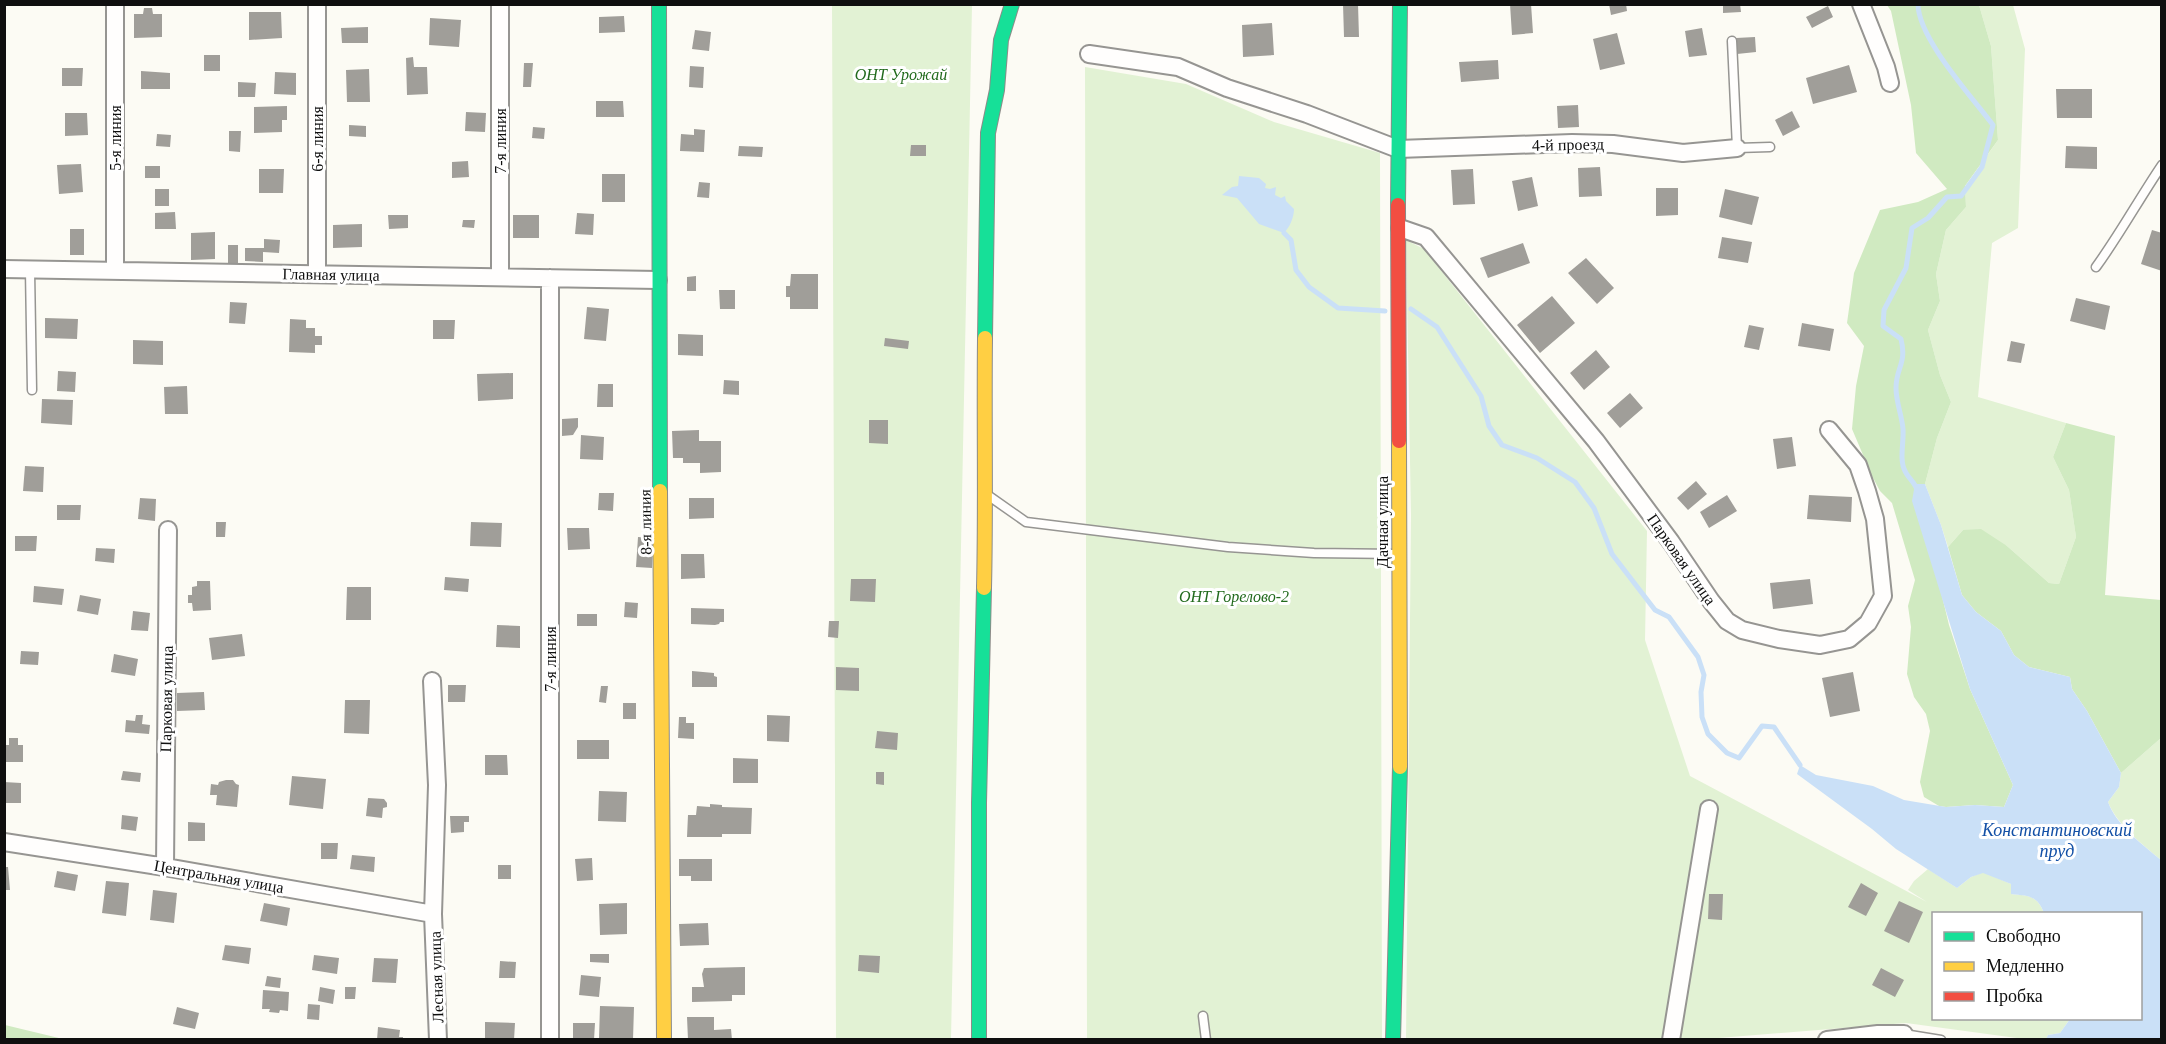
<svg xmlns="http://www.w3.org/2000/svg" width="2166" height="1044" font-family="Georgia,serif">
  <rect width="100%" height="100%" fill="#fcfbf4"/>
  <path fill="#e2f2d4" d="M832 5H972L951 1039H836Z
    M1979 5H2013L2025 49 2018 228 1992 243 1978 397 2066 423 2053 457 2069 490 2076 537 2059 584 2049 583 2007 546 1963 530 1948 547 1941 525 1925 484 1937 438 1951 402 1940 375 1928 330 1940 301 1936 274 1946 230 1966 207 1965 187 1998 140 1991 46Z
    M1085 67 1186 84 1274 122 1380 153 1382 1039H1087Z
    M1406 240 1424 249 1647 531 1645 640 1690 776 1927 902 1908 890 1914 881 1928 869 1957 888 1971 877 1983 872 2011 884V894C2029 896 2037 895 2044 913L1934 914V1018L2070 1019 2060 1033 2048 1035 2046 1040 2024 1039 1906 1023 1694 1040H1406L1411 515Z
    M2161 736V860C2142 844 2118 826 2108 802L2119 787 2121 773 2161 738Z"/>
  <path fill="#d0eac1" d="M1887 5H1979L1991 46 1998 140 1965 186 1966 207 1946 230 1936 274 1940 301 1928 330 1940 375 1951 402 1937 438 1925 484H1915L1949 625 1970 689 2013 785 2004 807 1975 805 1946 807 1939 806 1924 797 1920 782 1930 731 1926 714 1914 697 1907 674 1911 627 1908 606 1915 580 1892 503 1880 491 1872 476 1852 429 1856 386 1864 346 1847 323 1854 273 1880 210 1918 202 1947 189 1916 153 1911 105 1891 11Z
    M2066 423 2115 436 2105 595 2161 600V738L2121 773 2087 711 2072 689 2070 677 2029 667 2014 655 2001 631 1976 612 1962 595 1948 547 1963 530 1981 529 2007 546 2049 583 2059 584 2076 537 2069 490 2053 457Z
    M5 1025 63 1039H5Z"/>
  <path fill="#cae0f7" d="M1239 176 1259 178 1266 184 1265 188 1270 189 1276 187 1275 195 1281 198 1285 196 1286 201 1294 209C1294 217 1290 227 1284 233L1259 224 1237 198 1222 195 1232 187 1238 186Z
    M1915 484H1925L1941 525 1962 595 1976 612 2001 631 2014 655 2029 667 2070 677 2072 689 2087 711 2121 773 2119 787 2108 802C2117 826 2142 844 2161 860V1039H2046L2048 1035 2060 1033 2070 1019 2140 1018V914L2044 913C2037 895 2028 896 2011 894V884L1983 873 1971 877 1957 888 1896 849 1872 829 1797 774 1800 765 1816 775 1873 786 1904 800 1946 807 1975 805 2004 807 2013 785 1970 689 1912 501Z"/>
  <g fill="none" stroke-linecap="round" stroke-linejoin="round">
    <path stroke="#cae0f7" stroke-width="5" d="M1284 233 1291 240 1296 270 1309 287 1338 308 1385 311
      M1411 309 1437 327 1481 396 1489 426 1502 445 1537 458 1575 482 1594 508 1612 554 1655 610 1669 617 1698 657 1704 675 1701 692 1702 717 1708 734 1727 753 1739 758 1762 726 1774 727 1800 765
      M1917 490C1915 482 1908 478 1905 471 1899 460 1904 442 1903 429 1902 416 1896 402 1896 388 1896 367 1907 364 1901 339L1883 326 1884 310 1906 268 1912 228 1928 218 1947 197 1961 196 1982 167 1993 125C1972 97 1918 38 1918 4"/>
  </g>
  <path fill="#a09e99" d="M1343 4H1358L1359 37H1344Z
    M1510 4H1531L1533 33 1512 35Z
    M1609 4H1626L1627 11 1611 15Z
    M1723 4H1740L1741 12 1723 13Z
    M1828 6 1833 17 1812 28 1806 17Z
    M144 8H152L153 14H162V37L134 38V14H143Z
    M249 12H281L282 38 249 40Z
    M624 16 625 32 599 33V17Z
    M430 18 461 20 459 47 429 45Z
    M1272 23 1274 55 1243 57 1242 25Z
    M368 27V43H342L341 28Z
    M1702 28 1707 55 1689 57 1685 31Z
    M695 30 711 32 709 51 692 49Z
    M1617 33 1625 64 1600 70 1593 39Z
    M1755 37 1756 52 1737 54 1736 38Z
    M204 55H220V71H204Z
    M413 57 414 67H427L428 94 407 95 406 58Z
    M1498 60 1499 79 1461 82 1459 62Z
    M524 63H533L531 87H523Z
    M1849 65 1857 92 1813 104 1806 78Z
    M690 66 704 67 703 88 689 87Z
    M62 68H83L82 86H62Z
    M369 69 370 102H347L346 70Z
    M141 71 170 73V89H141Z
    M275 72 296 73V95L274 94Z
    M238 82 256 83 255 97H238Z
    M2056 89H2092V118H2057Z
    M596 101H623L624 117H596Z
    M1578 105 1579 127 1558 128 1557 106Z
    M287 106V120H282V132L254 133V107Z
    M1792 111 1800 127 1783 136 1775 120Z
    M466 112 486 113 485 132 465 131Z
    M65 113H87L88 135 65 136Z
    M349 125 366 126V137L349 136Z
    M533 127 545 128 544 139 532 138Z
    M694 129 705 130 704 152 680 151 681 134 694 135Z
    M229 131H241L240 152 229 151Z
    M157 134 171 135 170 147 156 146Z
    M911 145H926V156H910Z
    M739 146 763 147 762 157 738 156Z
    M2066 146 2097 147V169L2065 168Z
    M468 161 469 177 452 178V162Z
    M81 164 83 192 59 194 57 165Z
    M145 166H160V178H145Z
    M1600 167 1602 196 1579 197 1578 168Z
    M259 169H284L283 193H259Z
    M1473 169 1475 204 1453 205 1451 170Z
    M602 174H625V202H602Z
    M1532 177 1538 206 1518 211 1512 181Z
    M699 182 710 183 709 198 697 197Z
    M1656 188H1678V215L1656 216Z
    M155 189H169V206H155Z
    M1725 189 1759 197 1752 225 1719 217Z
    M175 212 176 229H155V213Z
    M577 213 594 214 593 235 575 234Z
    M388 215H408V228L389 229Z
    M513 215H539V238H513Z
    M463 220H475L474 228 462 227Z
    M362 224V247L333 248V225Z
    M70 229H84V255H70Z
    M2152 230 2162 233V271L2141 264Z
    M215 232V259L191 260V233Z
    M1722 237 1752 242 1748 263 1718 258Z
    M264 239 280 240 279 253 263 252V262L245 261V248H264Z
    M1523 243 1530 263 1488 278 1480 258Z
    M228 245H238V264H228Z
    M1586 258 1614 288 1597 304 1568 273Z
    M791 274H818V309H790V297H786V286H790Z
    M696 276V291H687V277Z
    M719 290H735V309H720Z
    M1552 296 1575 323 1540 353 1517 325Z
    M2076 298 2110 306 2105 330 2070 321Z
    M230 302 247 303 245 324 229 323Z
    M587 307 609 309 606 341 584 339Z
    M45 318 78 319 77 339 45 338Z
    M290 319 306 320V328H315V336H322V345H315V353L289 352Z
    M433 320H455L454 339H433Z
    M1802 323 1834 329 1830 351 1798 346Z
    M1749 325 1764 328 1759 350 1744 347Z
    M678 334 703 335V356L678 355Z
    M885 338 909 341 908 349 884 346Z
    M133 340 163 341V365L133 364Z
    M2011 341 2025 344 2021 363 2007 361Z
    M1596 350 1610 367 1584 390 1570 373Z
    M58 371 76 372 75 392 57 391Z
    M513 373V399L478 401 477 374Z
    M724 380 739 381V395L723 394Z
    M598 384H613V407H597Z
    M187 386 188 414H165L164 387Z
    M1630 393 1643 408 1620 428 1607 413Z
    M42 399 73 400 72 425 41 423Z
    M578 418V427L573 435 562 436V419Z
    M869 420H888V444L869 443Z
    M699 430V441H721V472L700 473V463H683V458H673L672 431Z
    M581 435 604 437 603 460 580 459Z
    M1792 437 1796 466 1777 469 1773 439Z
    M25 466 44 467 43 492 23 491Z
    M1696 481 1707 494 1688 510 1677 498Z
    M599 493H614L613 511 598 510Z
    M1727 495 1737 511 1709 528 1700 512Z
    M1809 495 1852 497 1851 522 1807 519Z
    M140 498 156 499 155 521 138 519Z
    M689 498H714V518L689 519Z
    M57 505H81L80 520H57Z
    M216 522H226L225 537H216Z
    M471 522 502 523 501 547 470 546Z
    M567 528H589L590 549 568 550Z
    M15 536H37L36 551H15Z
    M638 537 653 538 652 568 636 567Z
    M96 548 115 549 114 563 95 561Z
    M681 554H704L705 578 681 579Z
    M445 577 469 579 468 592 444 590Z
    M851 579H876L875 602 850 601Z
    M1810 579 1813 604 1773 609 1770 583Z
    M197 581H210L211 610 193 611 192 603H188V595H192V587L197 586Z
    M34 586 64 589 62 605 33 602Z
    M347 587H371V620H346Z
    M80 595 101 599 98 615 77 611Z
    M625 602 638 603 637 618 624 617Z
    M691 608 724 609V622H720L719 624 715 625 691 624Z
    M133 611 150 613 148 631 131 630Z
    M577 614H597V626H577Z
    M829 621H839L838 638 828 637Z
    M497 625 520 626V648L496 647Z
    M242 634 245 656 212 660 209 638Z
    M21 651 39 652 38 665 20 664Z
    M114 654 138 659 135 676 111 672Z
    M836 667 859 668V691L836 690Z
    M692 671 714 673V676L717 677V687H692Z
    M1853 672 1860 711 1830 717 1822 678Z
    M448 685H466L465 702H448Z
    M601 686H608L606 703 599 702Z
    M204 692 205 710 177 711V693Z
    M345 700H370L369 734 344 733Z
    M623 703H636V719H623Z
    M136 715H143L142 724 150 725 149 734 125 732 126 720 135 721Z
    M767 715 790 716 789 742 767 741Z
    M679 717H686V723H694V739L678 738Z
    M877 731 898 733 897 750 875 748Z
    M9 738H18V745H23V762H4V745H9Z
    M577 740H609V759H577Z
    M485 755H507L508 775H485Z
    M733 758 758 759V783H733Z
    M123 771 141 773 140 782 121 780Z
    M876 772H884V785L876 784Z
    M292 776 326 779 323 809 289 805Z
    M226 780H233L236 784 239 785 237 807 216 805 217 795H210L211 784 218 785 219 782Z
    M4 782 21 783V803H4Z
    M599 791 627 792 626 822 598 821Z
    M368 798 384 799 387 803V807L383 808 382 818 366 816Z
    M710 804 722 805V807L752 808 751 834H722V837H687L688 815H696L697 806 710 807Z
    M122 815 138 817 136 831 121 829Z
    M450 816H469V822H464V832L451 833Z
    M188 822 205 823V841H188Z
    M321 843H338L337 859H321Z
    M352 855 375 857 374 872 350 869Z
    M592 858 593 880 577 881 575 859Z
    M679 859H712V881H691V876H679Z
    M498 865H511V879H498Z
    M4 867H8L10 890H4Z
    M57 871 78 875 75 891 54 887Z
    M106 881 129 883 126 916 102 913Z
    M1861 883 1878 893 1866 916 1848 907Z
    M153 890 177 893 174 923 150 920Z
    M1709 894H1723L1722 920 1708 919Z
    M1899 901 1923 912 1909 943 1884 931Z
    M264 903 290 908 287 926 260 921Z
    M627 903V934L600 935 599 904Z
    M708 923 709 945 680 946 679 924Z
    M225 945 251 948 249 964 222 960Z
    M590 954H609V963L590 962Z
    M314 955 339 958 337 974 312 970Z
    M859 955 880 956 879 973 858 971Z
    M374 958 398 959 396 983 372 982Z
    M500 961 516 962 515 978H499Z
    M745 967V995H732V1001L692 1002V987H704L702 974 704 968Z
    M1881 968 1904 980 1895 997 1872 985Z
    M581 975 601 977 599 997 579 995Z
    M267 976 281 978 280 988 265 986Z
    M320 987 335 990 333 1004 318 1001Z
    M345 987H356L355 999H345Z
    M263 990 289 992 288 1011 280 1010 279 1013 269 1012 270 1009H262Z
    M308 1004 320 1005 319 1020 307 1019Z
    M600 1006 634 1007 633 1040 599 1039Z
    M177 1007 199 1013 195 1029 173 1024Z
    M687 1017H714V1030L731 1029 732 1040H688Z
    M485 1022 515 1023 514 1040H485Z
    M573 1023H595L594 1040H573Z
    M378 1027 400 1030 399 1037H403V1040H377Z"/>
  <g fill="none" stroke-linecap="round" stroke-linejoin="round">
    <g stroke="#969592" stroke-width="11">
      <path id="lane" d="M1732 41 1737 148 1770 147
        M2096 267C2120 234 2139 199 2162 165
        M30 270 32 390
        M989 496 1026 522 1228 547 1314 553 1398 554
        M1203 1016 1206 1040
        M1904 1034 1941 1040"/>
    </g>
    <g stroke="#969592" stroke-width="20">
      <path id="street" d="M317 4V274
        M500 4V277
        M1861 4 1886 67 1890 83
        M1089 54 1178 67 1227 88 1307 114 1398 149 1572 143 1613 144 1683 153 1737 148
        M1400 228 1426 237 1596 441 1671 542 1711 601 1727 621 1742 630 1779 639 1820 645 1849 639 1868 623 1883 596 1875 519 1867 491 1858 465 1829 430
        M4 269 658 280
        M115 271V4
        M550 278V1040
        M432 681 437 785 433 914 438 1040
        M4 842 165 867 433 914
        M165 867 168 530
        M1671 1040 1709 809
        M1827 1040 1878 1034H1904"/>
    </g>
    <g stroke="#8c8c89" stroke-width="16">
      <path id="fast" d="M659 4 660 491
        M1398 205 1400 4
        M985 338 988 133 997 90 1001 40 1012 4
        M979 1040V803L984 588
        M1393 1040 1400 767"/>
    </g>
    <g stroke="#8c8c89" stroke-width="16">
      <path id="slow" d="M1399 441 1400 767
        M660 491 664 1040
        M984 588C986 505 984 421 985 338"/>
    </g>
    <g stroke="#8c8c89" stroke-width="16">
      <path id="jam" d="M1398 205 1399 441"/>
    </g>
    <use href="#lane" stroke="#fffefd" stroke-width="8"/>
    <use href="#street" stroke="#fffefd" stroke-width="16"/>
    <use href="#fast" stroke="#16e098" stroke-width="14"/>
    <use href="#slow" stroke="#ffcf43" stroke-width="14"/>
    <use href="#jam" stroke="#f24e42" stroke-width="14"/>
  </g>
  <g text-anchor="middle" stroke-width="6" stroke-linejoin="round" paint-order="stroke">
    <g font-size="16" font-style="italic" fill="#216a1c" stroke="#fff">
      <text x="901" y="80">ОНТ Урожай</text>
      <text x="1234" y="602">ОНТ Горелово-2</text>
    </g>
    <g font-size="16" fill="#0f0f0f" stroke="#fff">
      <text transform="translate(115 138) rotate(-90)" y="6">5-я линия</text>
      <text transform="translate(317 139) rotate(-90)" y="6">6-я линия</text>
      <text transform="translate(500 141) rotate(-90)" y="6">7-я линия</text>
      <text transform="translate(1568 144) rotate(-1)" y="6">4-й проезд</text>
      <text transform="translate(331 274) rotate(1)" y="6">Главная улица</text>
      <text transform="translate(645 522) rotate(-91)" y="6">8-я линия</text>
      <text transform="translate(1382 522) rotate(-90)" y="6">Дачная улица</text>
      <text transform="translate(1682 559) rotate(55)" y="6">Парковая улица</text>
      <text transform="translate(550 659) rotate(-90)" y="6">7-я линия</text>
      <text transform="translate(166 699) rotate(-89)" y="6">Парковая улица</text>
      <text transform="translate(219 876) rotate(10)" y="6">Центральная улица</text>
      <text transform="translate(436 977) rotate(-92)" y="6">Лесная улица</text>
    </g>
    <g font-size="18" font-style="italic" fill="#1350a6" stroke="#fff">
      <text x="2057" y="836">Константиновский<tspan x="2057" dy="21">пруд</tspan></text>
    </g>
  </g>
  <rect width="2166" height="1044" fill="none" stroke="#0f0f0f" stroke-width="12"/>
  <rect x="1932" y="912" width="210" height="108" fill="#ffffff" stroke="#9f9f9f" stroke-width="1.5"/>
  <rect x="1944" y="932" width="30" height="9" fill="#16e098" stroke="#9f9f9f" stroke-width="1.5"/>
  <text x="1986" y="942" font-size="18" fill="#0f0f0f">Свободно</text>
  <rect x="1944" y="962" width="30" height="9" fill="#ffcf43" stroke="#9f9f9f" stroke-width="1.5"/>
  <text x="1986" y="972" font-size="18" fill="#0f0f0f">Медленно</text>
  <rect x="1944" y="992" width="30" height="9" fill="#f24e42" stroke="#9f9f9f" stroke-width="1.5"/>
  <text x="1986" y="1002" font-size="18" fill="#0f0f0f">Пробка</text>
</svg>
